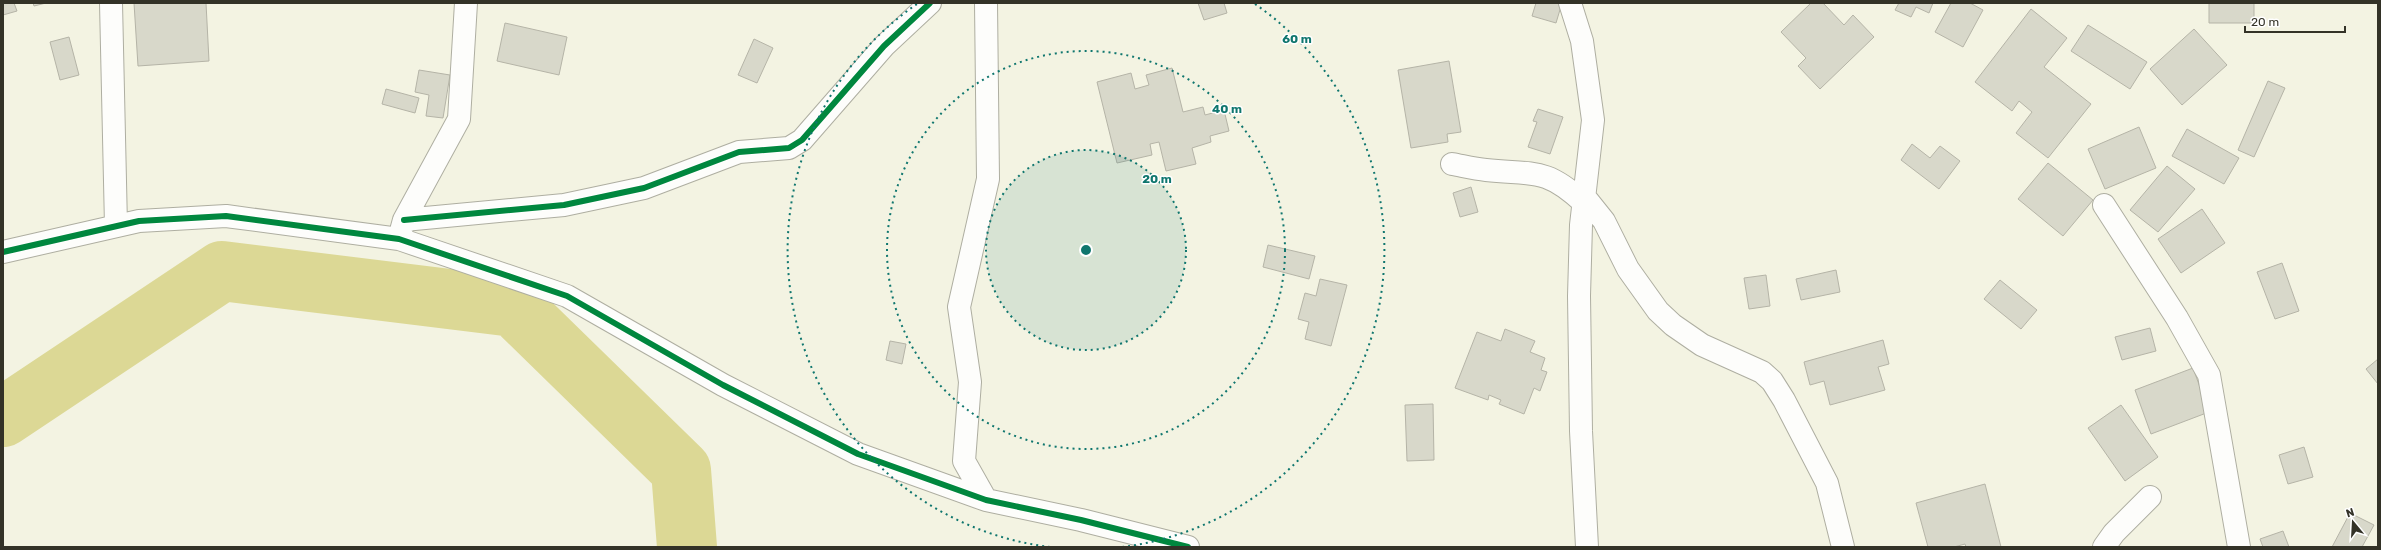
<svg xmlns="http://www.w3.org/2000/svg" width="2381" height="550" font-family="Rubik,sans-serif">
  <rect width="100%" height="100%" fill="#f3f3e2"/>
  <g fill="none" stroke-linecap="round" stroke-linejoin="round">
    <path stroke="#dcd895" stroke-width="60" d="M3 417 222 271 514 307 681 470 687 547"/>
  </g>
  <path fill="#d8d8ca" stroke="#b5b4a7" d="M3 3H14L17 11 3 15Z
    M33 3H46L34 6Z
    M134 3H206L209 61 138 66Z
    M1198 3H1224L1227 13 1204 20Z
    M1536 3H1562L1556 23 1532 16Z
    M1811 3H1823L1844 25 1853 15 1874 37 1820 89 1798 66 1806 58 1781 32Z
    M1899 3H1933L1929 13 1916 7 1911 17 1895 10Z
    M1951 3H1970L1983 10 1963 47 1935 32Z
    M2209 3H2254V23H2209Z
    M2031 9 2067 38 2044 67 2091 104 2048 158 2016 133 2032 112 2019 101 2012 111 1975 82Z
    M505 23 567 37 559 75 497 61Z
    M2088 25 2147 62 2130 89 2071 51Z
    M2194 29 2227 65 2182 105 2150 69Z
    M69 37 79 75 60 80 50 42Z
    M754 39 773 48 757 83 738 75Z
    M1449 61 1461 132 1447 134 1448 142 1411 148 1398 70Z
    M1172 68 1183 112 1203 107 1205 115 1224 110 1229 131 1210 136 1211 142 1192 148 1196 164 1166 171 1159 142 1150 144 1152 155 1117 163 1097 82 1131 73 1135 89 1149 85 1146 75Z
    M419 70 450 75 443 118 426 116 429 95 415 92Z
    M2268 81 2285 88 2254 157 2238 150Z
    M386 89 419 98 415 113 382 104Z
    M1538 109 1563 117 1550 154 1528 147 1537 122 1533 121Z
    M2139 127 2156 168 2105 189 2088 149Z
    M2187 129 2239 158 2224 184 2172 156Z
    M1912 144 1930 158 1940 146 1960 161 1939 189 1901 160Z
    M2048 163 2093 200 2063 236 2018 199Z
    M2167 166 2195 189 2158 232 2130 210Z
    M1471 187 1478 212 1460 217 1453 193Z
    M2202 209 2225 243 2181 273 2158 239Z
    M1268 245 1315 256 1309 279 1263 267Z
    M2282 263 2299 311 2275 319 2257 272Z
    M1836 270 1840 292 1801 300 1796 279Z
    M1766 275 1770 306 1749 309 1744 278Z
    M1320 279 1347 285 1331 346 1305 339 1309 322 1298 319 1305 293 1316 296Z
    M2000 280 2037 310 2021 329 1984 299Z
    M2150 328 2156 351 2122 360 2115 337Z
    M1505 329 1535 341 1530 352 1545 358 1541 370 1547 372 1540 391 1534 388 1524 414 1499 404 1501 400 1489 395 1488 400 1455 388 1477 332 1501 341Z
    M1883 340 1889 364 1878 367 1885 390 1830 405 1824 381 1810 385 1804 362Z
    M890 341 906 344 902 364 886 360Z
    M2378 359V384L2366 369Z
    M2193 368 2209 412 2151 434 2135 390Z
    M1433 404 1434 460 1407 461 1405 405Z
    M2121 405 2158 457 2125 481 2088 428Z
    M2304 447 2313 477 2288 484 2279 455Z
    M1985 484 2001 547H1966L1965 544 1954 547H1928L1916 503Z
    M2350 513 2374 525 2362 547H2332Z
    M2283 531 2289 547H2263L2260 539Z"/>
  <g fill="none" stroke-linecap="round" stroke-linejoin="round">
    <g stroke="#aeaea1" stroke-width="24">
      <path id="minor" d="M111 3 116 226
        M986 3 988 179 959 307 970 382 964 461 986 500
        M1570 3 1582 41 1593 120 1581 225 1579 296 1581 431 1587 547
        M1452 164C1463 166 1475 169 1486 170 1533 175 1545 167 1583 202
        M1584 196 1604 221 1628 269 1658 311 1673 325 1702 345 1762 372 1772 381 1784 400 1827 483 1843 547
        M2104 205 2177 318 2209 375 2239 547
        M404 220 564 205 644 188 739 152 789 148 802 140 884 46 930 3
        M401 231 404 220 459 119 466 3
        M3 252 139 221 226 216 399 239 567 296 723 385 858 454 986 500 1081 520 1188 547
        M2104 547 2114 533 2150 497"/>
    </g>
    <use href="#minor" stroke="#fdfdfb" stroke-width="22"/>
    <g stroke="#fff" stroke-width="8">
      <path id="cycleway" d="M404 220 564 205 644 188 739 152 789 148 802 140 884 46 930 3
        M3 252 139 221 226 216 399 239 567 296 723 385 858 454 986 500 1081 520 1188 547"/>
    </g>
    <use href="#cycleway" stroke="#00873e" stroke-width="6"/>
  </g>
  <circle cx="1086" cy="250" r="100" fill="#0f766e" fill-opacity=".12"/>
  <g fill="none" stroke="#0f766e" stroke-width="2" stroke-dasharray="2 4">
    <circle cx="1086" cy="250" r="100"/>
    <circle cx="1086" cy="250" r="199"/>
    <path d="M1050 547A299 299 0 0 1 917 4M1255 4A299 299 0 0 1 1122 547"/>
  </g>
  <circle cx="1086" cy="250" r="6" fill="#0f766e" stroke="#fff" stroke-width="2"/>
  <g font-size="12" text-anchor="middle" font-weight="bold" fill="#0f766e" stroke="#fff" stroke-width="3" stroke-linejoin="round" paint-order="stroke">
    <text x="1297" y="43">60 m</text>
    <text x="1227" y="113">40 m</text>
    <text x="1157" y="183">20 m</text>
  </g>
  <rect width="2381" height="550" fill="none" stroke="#333227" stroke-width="8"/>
  <g transform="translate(2353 522) rotate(342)" stroke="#ffffff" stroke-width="3" paint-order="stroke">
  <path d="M0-3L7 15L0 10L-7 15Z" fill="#333227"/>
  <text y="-6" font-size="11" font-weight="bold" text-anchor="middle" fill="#333227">N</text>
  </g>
  <path d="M2245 26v6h100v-6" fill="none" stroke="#333227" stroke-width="2"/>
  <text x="2251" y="26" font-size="12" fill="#333227" stroke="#ffffff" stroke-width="3" paint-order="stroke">20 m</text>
</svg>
